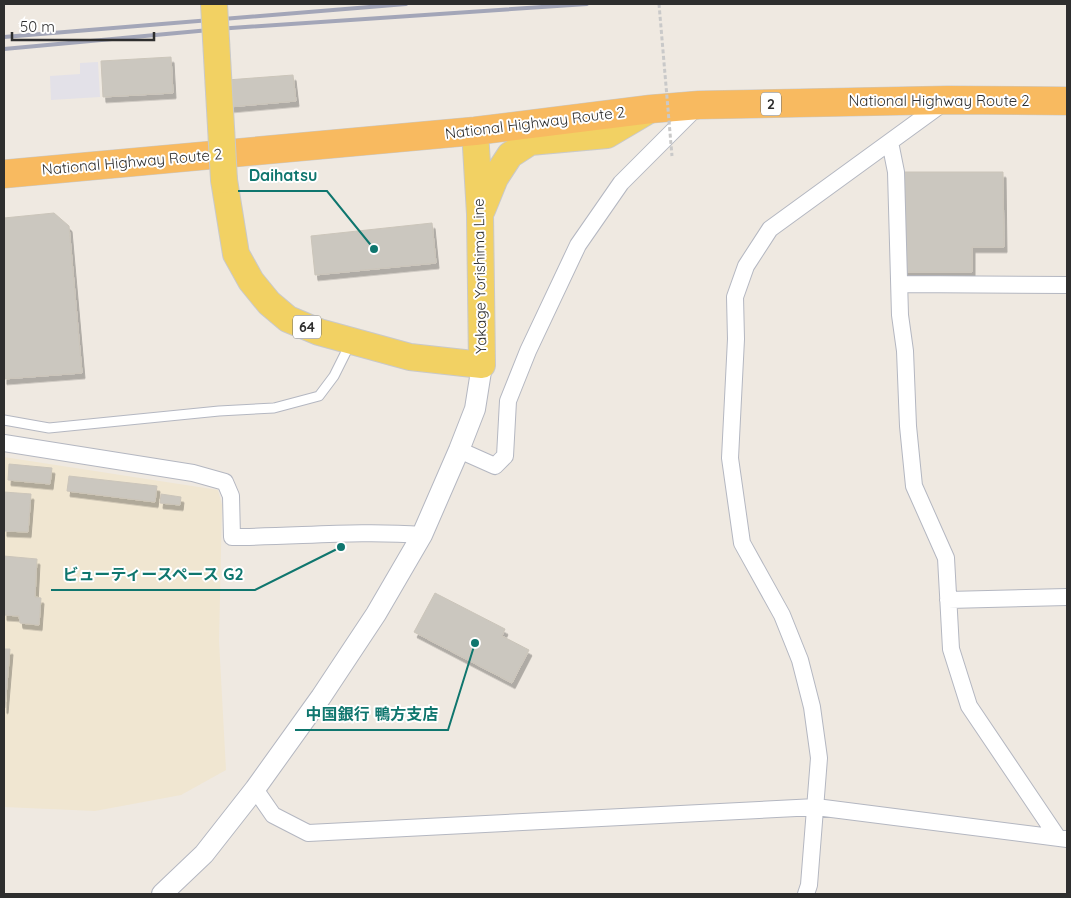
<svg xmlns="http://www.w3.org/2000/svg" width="1071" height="898" font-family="Quicksand,'Noto Sans JP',sans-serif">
  <defs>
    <filter id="shadow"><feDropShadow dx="3" dy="5.5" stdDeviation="0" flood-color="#0004"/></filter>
  </defs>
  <rect width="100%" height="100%" fill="#efe9e1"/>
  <path fill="#e3e1e8" d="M98 62 100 97 51 100 50 76 80 74V63Z"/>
  <path fill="#f0e6d1" d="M4 457 218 490 222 505 219 641 226 770 181 795 95 811 4 807Z"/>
  <path fill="#cbc7bf" stroke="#cbc5ba" filter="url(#shadow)" d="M171 57 173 93 103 97 101 61Z
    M293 75 296 101 229 107 227 80Z
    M902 172H1003L1004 247H972V272H902Z
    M54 213 69 226 82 373 4 379V218Z
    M432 223 436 263 315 275 311 236Z
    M9 464 52 468 50 484 8 480Z
    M69 476 157 486 155 502 67 491Z
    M4 492 31 494 28 532 4 531Z
    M161 494 181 497 180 505 160 503Z
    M4 556 37 559 35 597 41 598 39 625 20 623 19 616 4 615Z
    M435 593 505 629 502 636 529 650 512 683 414 632Z
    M4 649H10L5 708H4Z"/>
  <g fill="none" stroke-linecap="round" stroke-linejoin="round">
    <g stroke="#b4b7c1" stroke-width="11">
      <path id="service" d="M4 420 49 428 219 411 274 408 319 396 334 376 350 344"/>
    </g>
    <g stroke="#b4b7c1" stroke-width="18">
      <path id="minor" d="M890 142 896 172 900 315 905 351 908 426 914 486 946 558 951 649 969 706 1058 838
        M900 284 1067 285
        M4 443 193 473 225 482 231 496 232 537C296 537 358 530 422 535
        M459 450 495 466 505 456 508 401 528 351 578 245 621 183 699 105
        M948 600 1067 597
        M255 789 273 815 308 833 816 807 1067 839
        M806 894 809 885 819 758 812 707 800 660 782 615 742 543 730 458 736 339 735 297 746 266 770 229 946 101"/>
    </g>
    <g stroke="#b4b7c1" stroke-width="22">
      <path id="tertiary" d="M162 894 204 854 255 789 321 697 376 614 422 535 459 450 475 409 482 365"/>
    </g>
    <g stroke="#c9c9c9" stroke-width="28">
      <path id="primary" d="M224 180 236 254 251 281 269 303 288 319 319 332 410 357 482 365 480 214 475 131
        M482 210 495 178 510 155 530 142 607 135 651 109"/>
    </g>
    <g stroke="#c9c9c9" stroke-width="29">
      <path id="trunk" d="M4 174 475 131 651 109 699 105 948 100 1067 101"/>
    </g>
    <use href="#service" stroke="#fff" stroke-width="9"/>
    <use href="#minor" stroke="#fff" stroke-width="16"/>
    <use href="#tertiary" stroke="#fff" stroke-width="20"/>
    <use href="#primary" stroke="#f2d163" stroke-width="26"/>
    <use href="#trunk" stroke="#f8ba60" stroke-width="28"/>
    <path stroke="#a3a6b8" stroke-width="4" d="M4 37 406 4
      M4 49 231 28 587 4"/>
    <g stroke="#c9c9c9" stroke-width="28" stroke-linecap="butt">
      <path id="primary-bridge" d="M214 4 224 180"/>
    </g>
    <path stroke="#c9c9c9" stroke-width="3" stroke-dasharray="4 2.5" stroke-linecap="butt" d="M659 4 672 156"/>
    <use href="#primary-bridge" stroke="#f2d163" stroke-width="26"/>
  </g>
  <g text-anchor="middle" stroke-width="4" stroke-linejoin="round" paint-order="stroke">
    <g fill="#fff" stroke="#6d6d6d" stroke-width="1">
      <rect x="761" y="92.5" width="20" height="23" rx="4"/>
      <rect x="293" y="315.5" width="28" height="23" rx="4"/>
    </g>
    <g font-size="14" font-weight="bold" fill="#2e2e2e">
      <text x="771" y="109">2</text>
      <text x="307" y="332">64</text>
    </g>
    <g font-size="15" fill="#2e2e2e" stroke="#fff">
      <text x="939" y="106">National Highway Route 2</text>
      <text transform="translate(535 123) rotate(-7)" y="5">National Highway Route 2</text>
      <text transform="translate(132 162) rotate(-5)" y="5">National Highway Route 2</text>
      <text transform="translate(480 276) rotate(-91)" y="5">Yakage Yorishima Line</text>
    </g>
  </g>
  <path fill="none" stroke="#0f766e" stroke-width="2" d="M374 249L327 191H238M341 547L255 590H51M475 643L448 730H295"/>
  <g fill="#0f766e" stroke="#fff" stroke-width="2">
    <circle cx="374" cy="249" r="5"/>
    <circle cx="341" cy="547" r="5"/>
    <circle cx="475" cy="643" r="5"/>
  </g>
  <g font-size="16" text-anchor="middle" font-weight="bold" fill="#0f766e" stroke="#fff" stroke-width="4" stroke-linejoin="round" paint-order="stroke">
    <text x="283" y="181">Daihatsu</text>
    <text x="153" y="580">ビューティースペース G2</text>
    <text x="372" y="720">中国銀行 鴨方支店</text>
  </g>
  <rect width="1071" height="898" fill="none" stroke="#2e2e2e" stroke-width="10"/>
  <path d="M12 32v8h142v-8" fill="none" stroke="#2e2e2e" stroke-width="2.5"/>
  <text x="20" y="32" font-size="15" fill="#2e2e2e" stroke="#ffffff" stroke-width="4" paint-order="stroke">50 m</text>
</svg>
